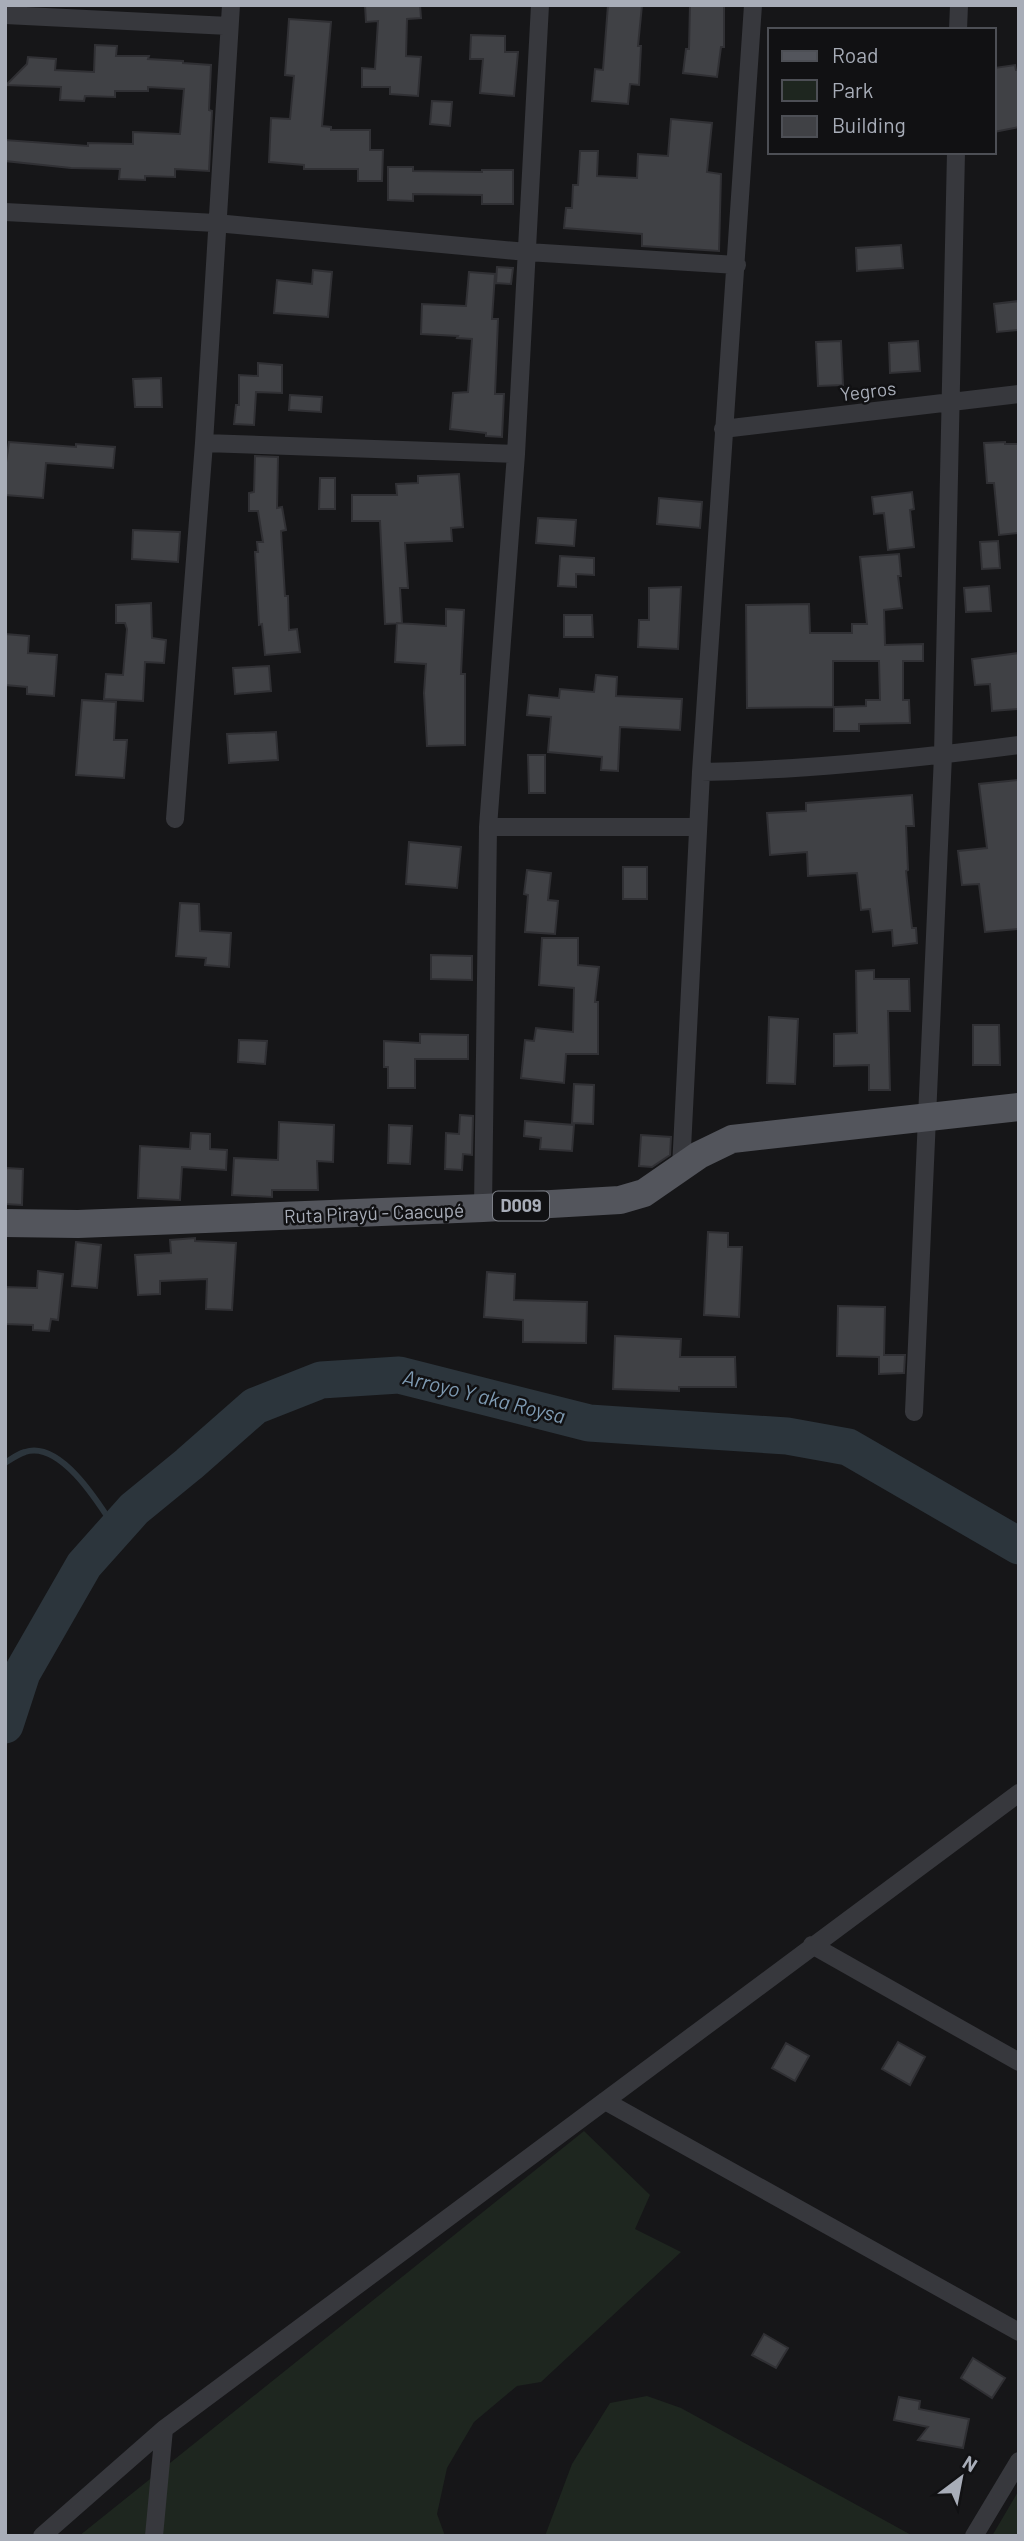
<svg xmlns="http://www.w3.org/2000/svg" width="1024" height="2541" font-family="Barlow,sans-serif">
  <rect width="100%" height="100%" fill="#161618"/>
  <path fill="#1e261f" d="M584 2131 650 2195 635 2229 681 2252 541 2382 517 2386 474 2422 447 2468 437 2514 445 2536H79Z
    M647 2396 681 2408 913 2536H545L572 2464 610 2403Z
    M1019 2490V2536H992Z"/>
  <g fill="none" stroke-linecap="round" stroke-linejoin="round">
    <path stroke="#2c353c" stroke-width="6" d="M5 1463C11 1459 18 1454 25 1452 61 1440 100 1505 116 1530"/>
    <path stroke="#2c353c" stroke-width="37" d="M5 1725 22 1673 84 1565 134 1509 189 1464 255 1406 321 1380 399 1375 589 1423 787 1436 848 1447 1019 1546"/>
  </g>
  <path fill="#404145" stroke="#303034" stroke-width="2" d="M365 5H420L421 18 407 19 406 56 421 57 418 96 390 94V87H362V68L375 69 378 21 366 22Z
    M608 5H642L638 46H641L639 85 630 84 628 104 592 101 595 69 603 70Z
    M690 5H724V47H721L717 77 683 73 686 49H689Z
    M289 19 331 22 322 126 331 127V130H370V150H383L382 181H358V169H304V165L269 162 271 118 290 119 294 76 285 75Z
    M471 35 505 36V52H518L514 96 480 93 483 59H470Z
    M95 45 117 46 116 56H149L148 59 183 61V63L211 65 209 110 212 111 209 171 175 169V177L145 176V180L119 179 120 169 71 168 5 161V140L88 146V143L133 144V132L180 134 184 89 148 87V91H115V97L85 96 84 101 60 100 61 87 6 85 27 64 28 57 56 59 55 70 94 72Z
    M1015 65 1016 70H1019V127L994 132V68Z
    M432 101 452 102 450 126 430 124Z
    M671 119 712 123 707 172 721 174 719 251 642 246V234L564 228 566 208H572L573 185H578L580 151H598L597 176 637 178 638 154 668 156Z
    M388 167H413V171L482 172V170H513V204H482V195L413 194V201L388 200Z
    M901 245 903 268 857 271 856 248Z
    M497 267 513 268 511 284 496 283Z
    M313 270 332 272 328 317 274 313 277 280 312 284Z
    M469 272 495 274 492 319H498L495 394H504L502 437 486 436V433L450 429 453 393 468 392 472 339 457 338 458 336 421 334 422 304 466 306Z
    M1019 301V330L997 332 994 304Z
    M841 341 843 385 818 386 816 342Z
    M918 341 920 371 890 373 889 343Z
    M258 363 282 365V393L256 392 254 425 234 424 236 405H239V375L258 376Z
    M161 378 162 407H135L133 379Z
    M290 395 322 397 321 412 289 410Z
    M9 442 76 447V444L115 447 113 468 46 463 43 498 5 495V469Z
    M1005 442V444H1019V533L999 535 994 483H987L984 443Z
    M255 456 278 457 277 508 282 507 286 530 281 531 285 596H288L289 630 297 629 300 652 265 655 262 624 259 625 255 552H258L257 542H263L258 511H249V493L254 492Z
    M459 474 463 527 451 528 452 541 405 543 408 588H400L402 623 385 624 380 521H352V495H397L396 484 418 483V476Z
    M320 478H335V509H319Z
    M912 492 914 509 910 510 914 547 888 550 884 513 874 514 872 497Z
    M659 498 702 502 700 528 657 524Z
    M538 518 576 520 574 546 536 543Z
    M133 530 180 532 178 562 132 559Z
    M998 541 1000 568 982 569 980 542Z
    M899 554 901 576H898L902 608 884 610 885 645 923 644V661H903V700H909L910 723 859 724V731H834V707L866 706V700H880L879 661H833V707L747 708 746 605 809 604 810 633H852V624H867L860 557Z
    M560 556 594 558V575L576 574V587L558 586Z
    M989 586 991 611 966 612 964 588Z
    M681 587 678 649 638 647 639 620H649V588Z
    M151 603 152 638 166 640 164 663 145 662 143 701 104 699 106 674 123 675 127 629 125 623H116V605Z
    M446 609 464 610 461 674H465V745L427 746 424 693 426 664 395 662 397 623 446 626Z
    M564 615H592L593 637H564Z
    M5 634 29 636 28 653 57 655 54 696 27 694V687L5 685Z
    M1019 653V709L992 711 990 684 975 685 972 659Z
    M269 666 271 691 235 694 233 668Z
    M596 675 617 677 616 696 682 699 680 730 620 727 618 771 601 770 602 757 548 752 551 717 527 715 529 695 559 698 560 689 594 692Z
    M82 700 116 702 114 740H127L124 778 76 775Z
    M276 732 278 760 229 763 227 734Z
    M528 755H545V793H529Z
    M1019 780V929L985 932 979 884 962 885 958 851 987 848 979 784Z
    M912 795 914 826H906L908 870 906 871 912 928H916L917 943 893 946 892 930 873 932 870 909 861 910 857 873 808 876 807 852 770 855 767 813 806 811V803Z
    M409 842 461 847 457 888 406 884Z
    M623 867H647V899H623Z
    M527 870 551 873 548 900 558 901 555 934 525 932 528 895 524 894Z
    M180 903 199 904 200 931 231 933 229 967 205 965 206 958 176 956Z
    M542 938H578V965L599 967 595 1002H598V1054H566L564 1083 521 1078 525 1040 534 1041 536 1028 573 1032 574 988 539 985Z
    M431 955 472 956V980L431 979Z
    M874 970V979H909L910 1011H888L890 1090H869V1065L834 1066V1034L857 1033 856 971Z
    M769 1017 798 1019 795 1084 767 1083Z
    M973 1025H999L1000 1065H973Z
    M420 1034 468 1035V1059H415V1088H388V1067H384V1041L420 1043Z
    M239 1040 267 1041 265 1064 238 1062Z
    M574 1084 594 1085 593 1124 572 1123Z
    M460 1115 473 1116 472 1155 463 1154 462 1170 445 1169 446 1133 459 1134Z
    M525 1121 574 1125 572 1151 540 1149 541 1138 524 1136Z
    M279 1122 334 1125 333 1162 317 1161 318 1190H272V1197L232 1195 234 1158 278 1160Z
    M389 1125 412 1126 410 1164 388 1163Z
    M191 1133 210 1134V1149L227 1150 226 1170 182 1167 180 1200 138 1198 140 1146 190 1149Z
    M641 1135 671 1137 670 1155 652 1167 639 1166Z
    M6 1168 23 1169 22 1205 5 1204Z
    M708 1232 728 1233V1247H742L739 1317 704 1315Z
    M195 1238V1241L236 1243 232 1310 206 1309 207 1279 160 1281V1294L138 1295 135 1255 171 1253 170 1240Z
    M76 1242 101 1245 97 1288 72 1286Z
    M38 1271 63 1274 58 1320 51 1319 49 1331 33 1330V1325L5 1324V1287L37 1288Z
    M487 1272 515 1274 514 1300 587 1302 586 1343 523 1342V1320L484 1317Z
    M838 1306 885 1307 884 1355H905L904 1373 879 1374V1357L837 1356Z
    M615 1336 681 1339 680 1357H735L736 1387H679V1391L613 1389Z
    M898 2042 925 2057 910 2085 882 2069Z
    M786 2043 809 2056 795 2081 772 2068Z
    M764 2334 788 2348 776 2368 752 2355Z
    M973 2358 1005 2378 992 2398 961 2378Z
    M899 2397 920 2401 919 2409 969 2419 963 2448 918 2440 928 2427 894 2420Z"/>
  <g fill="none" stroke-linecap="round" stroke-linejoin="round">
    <path stroke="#37383d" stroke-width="18" d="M5 15 229 26
      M958 30 959 5
      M5 212 216 223 527 252 737 265
      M723 429 1019 394
      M204 443 516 454
      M701 772C808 770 914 759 1019 745
      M175 819 204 443 231 5
      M488 827H698
      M681 1168 701 772 753 5
      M483 1208 488 827 516 454 540 5
      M914 1412 943 755 956 152
      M812 1945 1019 2062
      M605 2101 1019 2332
      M42 2536 164 2429 1019 1793
      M154 2536 164 2429
      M974 2536 1019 2461"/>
    <path stroke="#53555c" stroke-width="28" d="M5 1223 78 1224 483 1208 620 1200 644 1193 699 1155 732 1139 1019 1107"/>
  </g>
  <g text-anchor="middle" stroke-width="5" stroke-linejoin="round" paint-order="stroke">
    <rect fill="#111113" stroke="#7b7e86" stroke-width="2" x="493" y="1191.5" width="56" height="29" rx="5"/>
    <g font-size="18" font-weight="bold" fill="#a8adb8">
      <text x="521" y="1212">D009</text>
    </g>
    <g font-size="19" fill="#a8adb8" stroke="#111113">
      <text transform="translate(868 391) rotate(-7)" y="7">Yegros</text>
      <text transform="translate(374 1213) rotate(-2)" y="7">Ruta Pirayú - Caacupé</text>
    </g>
    <g font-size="21" font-style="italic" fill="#7f9bb3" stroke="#111113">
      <text transform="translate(484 1397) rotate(14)" y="7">Arroyo Y aka Roysa</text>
    </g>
  </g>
  <rect width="1024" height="2541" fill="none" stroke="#a8adb8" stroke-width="14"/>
  <rect x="768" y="28" width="228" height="126" fill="#111113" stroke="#4d4f55" stroke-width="2"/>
  <rect x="782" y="51" width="35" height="10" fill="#53555c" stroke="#4d4f55" stroke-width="2"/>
  <text x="832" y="63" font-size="21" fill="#a8adb8">Road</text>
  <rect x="782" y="80" width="35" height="21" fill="#1e261f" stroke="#4d4f55" stroke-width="2"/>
  <text x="832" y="98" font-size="21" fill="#a8adb8">Park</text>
  <rect x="782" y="116" width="35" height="21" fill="#404145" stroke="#4d4f55" stroke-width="2"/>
  <text x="832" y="133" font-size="21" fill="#a8adb8">Building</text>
  <g transform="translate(961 2478) rotate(32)" stroke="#111113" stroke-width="5" paint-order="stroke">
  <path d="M0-5L12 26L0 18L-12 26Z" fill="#a8adb8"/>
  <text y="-10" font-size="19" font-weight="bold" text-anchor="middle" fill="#a8adb8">N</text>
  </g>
</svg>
